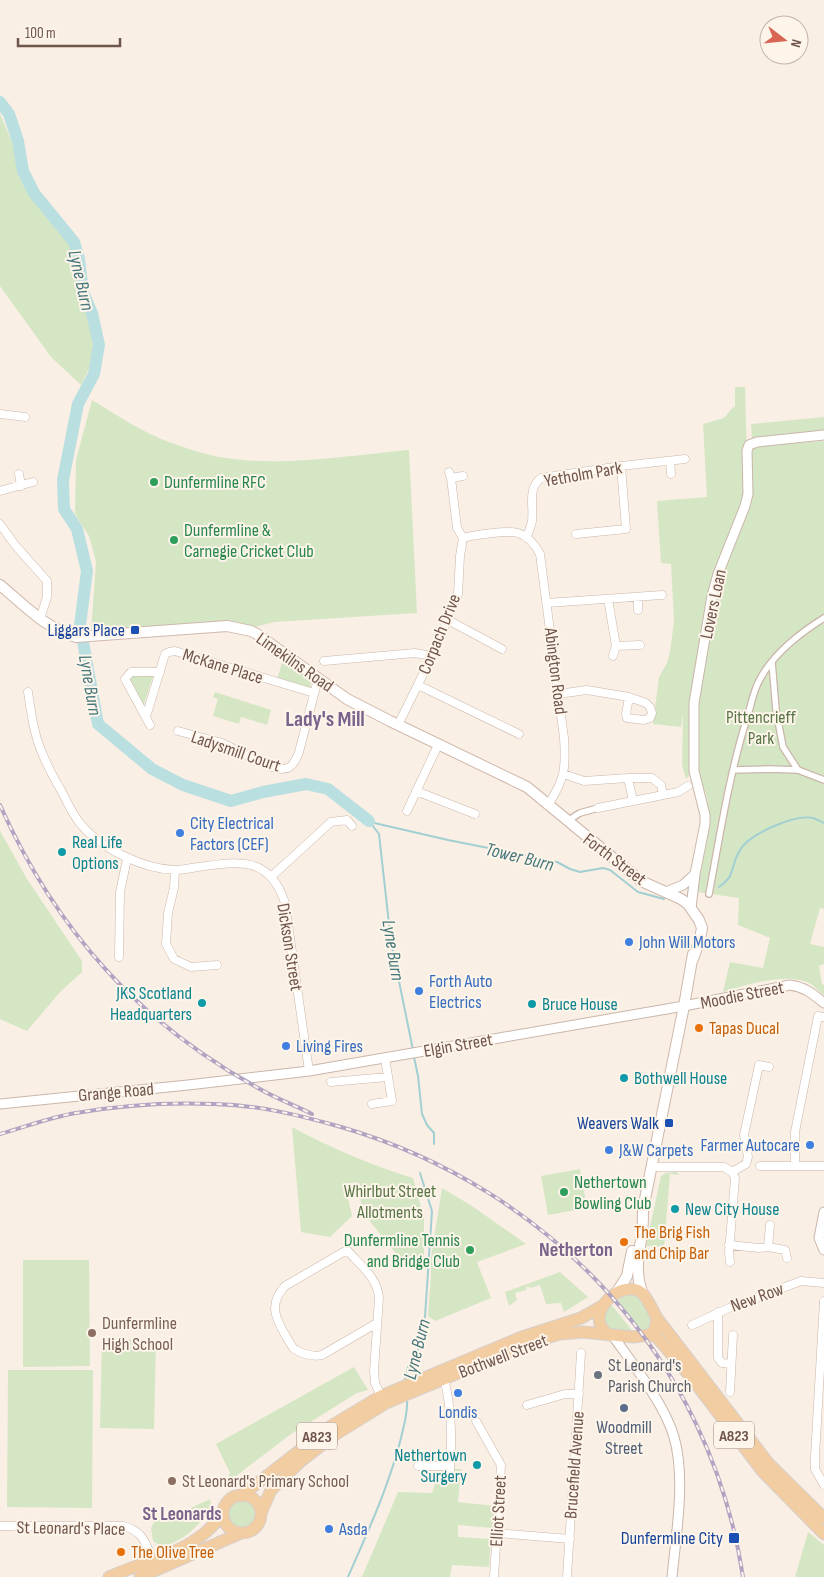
<svg xmlns="http://www.w3.org/2000/svg" width="824" height="1577" font-family="'Sofia Sans Condensed',sans-serif">
  <rect width="100%" height="100%" fill="#faefe4"/>
  <path fill="#d5e6c4" d="M0 114 16 151 21 180 35 202 74 248 80 292 91 319 93 344 90 367 81 385 51 357 0 286Z
    M735 387H745L748 494 718 561 709 595 689 704V776L686 779 682 765 683 713 681 727 653 724 659 677 667 663 670 652 674 621 671 564 661 563 657 501 707 497 703 424 724 418 734 406 735 408Z
    M92 400C117 415 143 433 172 443 191 450 213 457 234 459 289 466 353 455 409 450L417 613 274 622 251 628 230 621 91 632 96 562 89 536 75 514 76 460Z
    M824 417V432L752 439 751 424Z
    M824 441V909L820 908 810 944 824 947V964L819 966 822 985 824 984V995C819 992 814 985 809 983 786 972 746 985 723 992L730 962 763 968 770 938 738 925 739 898 697 892 710 825 707 797 699 774 698 705 717 595 728 561 752 501 750 451 757 446Z
    M283 659 312 680 309 689 277 680Z
    M132 676H153L143 708 128 681Z
    M215 692 271 710 267 725 241 717 239 724 213 716 218 699 213 697Z
    M0 831 27 879 82 961V972L60 992 27 1031 0 1019Z
    M292 1127C331 1148 371 1165 413 1178L424 1218V1258L405 1265 364 1214 356 1182 345 1184 352 1216 330 1237 301 1232Z
    M580 1169 587 1208 548 1215 541 1176Z
    M676 1172 680 1175 670 1174 664 1247 646 1246 661 1176 666 1173Z
    M442 1188 472 1206 526 1244 477 1262 491 1298 435 1321 428 1316 431 1275V1257Z
    M23 1260H89L90 1366 23 1367Z
    M560 1272 588 1297 564 1312 561 1303 546 1304 540 1285 531 1288 527 1286 526 1290 515 1293 517 1300 509 1306 505 1292Z
    M637 1294 650 1312 653 1325 643 1333 615 1298 618 1295Z
    M610 1303 635 1334 608 1329 604 1317Z
    M102 1339 156 1340 154 1429 100 1428Z
    M354 1367 368 1390 357 1393 291 1434 227 1483 226 1481 230 1473 216 1444Z
    M8 1370H93L92 1508 7 1507Z
    M440 1469H461L458 1502 494 1506 492 1528 458 1525V1537L491 1539 489 1567 452 1565 450 1577H362L398 1492 432 1493Z
    M210 1499 211 1504C207 1521 169 1557 153 1541L151 1528 156 1518 178 1514Z
    M228 1514a14 14 0 1 1 28 0a14 14 0 1 1-28 0Z
    M808 1532 824 1545V1577H795Z"/>
  <g fill="none" stroke-linecap="round" stroke-linejoin="round">
    <path stroke="#a2cfd2" stroke-width="2" d="M369 821 379 834 391 942 413 1050
      M370 822 448 840 529 856 557 862 570 869 580 872 603 868 610 870 638 892 664 899
      M719 887C723 884 728 880 730 876 734 867 734 860 740 850 749 834 795 814 813 818 817 819 821 822 824 823
      M414 1057 418 1076 422 1114 427 1125 434 1133V1144
      M405 1380 408 1367 418 1350 425 1317 432 1211 420 1173
      M348 1577C368 1531 389 1486 401 1438 404 1425 408 1413 407 1400"/>
    <path stroke="#badfe1" stroke-width="12" d="M0 102 9 114 18 141 23 171 34 193 74 242 79 259 83 292 92 313 99 345 94 374 78 404 63 480 64 509 77 529 87 571 80 625 98 724 152 769 183 785 231 801 263 792 306 784 328 789 369 821"/>
    <g stroke="#cab6ab" stroke-width="8">
      <path id="pedestrian" d="M772 662 776 710 783 747 798 770
        M733 770 769 769 798 770 824 780
        M567 821 580 813 598 808
        M709 894C720 835 729 775 747 718 751 706 753 692 759 681 772 655 800 633 824 618"/>
    </g>
    <g stroke="#cab6ab" stroke-width="9">
      <path id="minor" d="M0 414 25 417
        M670 461 671 474
        M449 472 451 478 457 528 463 538
        M19 474 21 486
        M451 478 463 476
        M0 491 33 482
        M0 524 15 545 47 581V597L40 619
        M576 534 626 529 621 466
        M527 538C528 532 531 527 532 521 534 506 527 489 541 478L621 466 685 459
        M638 598V610
        M608 599 616 646 613 656
        M547 603 662 595
        M448 620 502 649
        M616 646 640 645
        M324 661 415 653 432 656
        M418 685 519 734
        M28 692C31 712 34 736 43 755 48 768 55 780 62 792 67 802 72 813 79 822 99 848 143 869 175 870 183 870 191 868 198 867 239 861 270 856 285 903L309 1071
        M558 694 587 690 629 697 646 703 650 707 652 713 650 718 644 720 627 718 626 714 629 697
        M146 717 165 654 169 652 175 651 314 693
        M150 725 125 679 131 672H160
        M398 725 432 656 458 594 460 556 463 538C474 535 507 530 518 533 528 536 535 545 540 554L564 738C566 768 565 779 548 805
        M178 731 222 743 272 767C288 773 294 766 299 752L318 679
        M564 774 584 781 628 778H652L661 785 663 795 678 792 688 786
        M628 778 633 801
        M416 791 475 814
        M598 808 663 795
        M407 811 438 745
        M175 870 174 888 168 913 166 944 174 959 191 967 217 965
        M272 876 331 822 347 820 352 826
        M119 957 120 892 127 859
        M331 1082 387 1077
        M372 1104 392 1101 385 1058
        M795 1165V1132L818 1016 824 1017
        M760 1166H824
        M651 1167H724L732 1172 746 1164 748 1157 744 1135 759 1065 769 1067
        M729 1245 759 1248 768 1247 770 1225
        M768 1247 785 1250 787 1258
        M730 1262 729 1253 735 1178 732 1172
        M824 1301 815 1456V1469L824 1485
        M718 1312V1358L722 1363 731 1364
        M377 1323 322 1355C313 1357 301 1354 293 1348 281 1327 264 1308 285 1286L347 1250C359 1264 378 1278 379 1298L374 1371 375 1383 381 1396
        M692 1325 729 1308 801 1281 824 1283
        M444 1378C452 1410 452 1440 450 1472
        M730 1392 733 1335
        M527 1405 565 1394H579
        M476 1421 501 1465 494 1577
        M418 1466H450
        M0 1526H123C143 1531 145 1542 153 1560
        M497 1533 570 1539
        M567 1577 581 1353"/>
    </g>
    <g stroke="#cab6ab" stroke-width="11">
      <path id="tertiary" d="M666 892 683 885 695 874
        M691 908 695 874 705 824V815L694 771V703L712 596 718 574 745 506 748 494 747 451 749 445 757 442 824 435
        M0 1104 188 1085 309 1071 684 1006 790 985C805 987 813 994 824 1003
        M824 1212 819 1238 824 1250
        M613 1336C632 1363 665 1405 674 1437 686 1478 676 1535 672 1577"/>
    </g>
    <g stroke="#cfb8ac" stroke-width="12">
      <path id="secondary" d="M0 585C23 604 46 629 76 637L227 626 251 631 257 634 347 699 390 721 527 787 641 881 681 899 688 904 699 920 702 928 700 939 693 959
        M617 1292 627 1276 632 1251
        M643 1294C634 1273 639 1254 642 1233 643 1225 643 1217 643 1209L684 1006 693 954"/>
    </g>
    <g stroke="#d7cfcd" stroke-width="13">
      <path id="primary" d="M609 1335C579 1314 625 1275 643 1294 649 1301 653 1311 657 1318L769 1464 824 1518
        M649 1335 657 1337 660 1341 690 1376 763 1472 824 1534
        M223 1514a19 19 0 1 1 38 0a19 19 0 1 1-38 0Z
        M241 1496 331 1426 381 1396 522 1337 581 1318 604 1305
        M261 1513 271 1490 301 1461 336 1434 386 1403 528 1344 559 1334 583 1332 633 1337 649 1335 655 1330 657 1318
        M109 1577C149 1559 197 1552 223 1513
        M140 1577 241 1533"/>
    </g>
    <use href="#pedestrian" stroke="#fff" stroke-width="5.5"/>
    <use href="#minor" stroke="#fff" stroke-width="8"/>
    <use href="#tertiary" stroke="#fff" stroke-width="9"/>
    <use href="#secondary" stroke="#fff" stroke-width="10"/>
    <use href="#primary" stroke="#f3cda2" stroke-width="11"/>
    <g stroke="#b1a4c2" stroke-width="4">
      <path id="rail" d="M0 805C56 930 138 1022 258 1088 275 1098 294 1105 312 1114
        M0 1134C25 1127 51 1117 76 1113 122 1105 168 1102 214 1104 258 1105 299 1115 341 1127 551 1188 710 1359 743 1577"/>
    </g>
    <use href="#rail" stroke="#fdf4ea" stroke-width="2" stroke-dasharray="5.5" stroke-linecap="butt"/>
  </g>
  <g fill="#2e9e5b" stroke="#fdf4ea" stroke-width="2">
    <circle cx="154" cy="482" r="5"/>
    <circle cx="174" cy="540" r="5"/>
    <circle cx="564" cy="1192" r="5"/>
    <circle cx="470" cy="1250" r="5"/>
  </g>
  <g fill="#1a4fb4" stroke="#fdf4ea" stroke-width="2">
    <rect x="130" y="625" width="10" height="10" rx="2.5"/>
    <rect x="664" y="1118" width="10" height="10" rx="2.5"/>
    <rect x="728" y="1532" width="12" height="12" rx="2.5"/>
  </g>
  <g fill="#3f7fe0" stroke="#fdf4ea" stroke-width="2">
    <circle cx="180" cy="833" r="5"/>
    <circle cx="629" cy="942" r="5"/>
    <circle cx="419" cy="991" r="5"/>
    <circle cx="286" cy="1046" r="5"/>
    <circle cx="810" cy="1145" r="5"/>
    <circle cx="609" cy="1150" r="5"/>
    <circle cx="458" cy="1393" r="5"/>
    <circle cx="329" cy="1529" r="5"/>
  </g>
  <g fill="#0f9aa8" stroke="#fdf4ea" stroke-width="2">
    <circle cx="62" cy="852" r="5"/>
    <circle cx="202" cy="1003" r="5"/>
    <circle cx="532" cy="1004" r="5"/>
    <circle cx="624" cy="1078" r="5"/>
    <circle cx="675" cy="1209" r="5"/>
    <circle cx="477" cy="1465" r="5"/>
  </g>
  <g fill="#e8710a" stroke="#fdf4ea" stroke-width="2">
    <circle cx="699" cy="1028" r="5"/>
    <circle cx="624" cy="1242" r="5"/>
    <circle cx="121" cy="1552" r="5"/>
  </g>
  <g fill="#8d6e63" stroke="#fdf4ea" stroke-width="2">
    <circle cx="92" cy="1333" r="5"/>
    <circle cx="172" cy="1481" r="5"/>
  </g>
  <circle fill="#6b7280" stroke="#fdf4ea" stroke-width="2" cx="598" cy="1375" r="5"/>
  <circle fill="#5c6f8a" stroke="#fdf4ea" stroke-width="2" cx="624" cy="1408" r="5"/>
  <g text-anchor="middle" stroke-width="4" stroke-linejoin="round" paint-order="stroke">
    <g fill="#fdf4ea" stroke="#9a857b" stroke-width="1">
      <rect x="714" y="1421.5" width="40" height="27" rx="4"/>
      <rect x="297" y="1422.5" width="40" height="27" rx="4"/>
    </g>
    <g font-size="16" font-weight="bold" fill="#70554c">
      <text x="734" y="1441">A823</text>
      <text x="317" y="1442">A823</text>
    </g>
    <g font-size="18" fill="#70554c" stroke="#fdf4ea">
      <text transform="translate(583 474) rotate(-10)" y="6">Yetholm Park</text>
      <text transform="translate(713 604) rotate(-78)" y="6">Lovers Loan</text>
      <text transform="translate(439 634) rotate(-68)" y="6">Corpach Drive</text>
      <text transform="translate(295 662) rotate(35)" y="6">Limekilns Road</text>
      <text transform="translate(223 666) rotate(17)" y="6">McKane Place</text>
      <text transform="translate(556 671) rotate(83)" y="6">Abington Road</text>
      <text transform="translate(236 751) rotate(19)" y="6">Ladysmill Court</text>
      <text transform="translate(615 859) rotate(37)" y="6">Forth Street</text>
      <text transform="translate(290 947) rotate(81)" y="6">Dickson Street</text>
      <text transform="translate(742 995) rotate(-11)" y="6">Moodie Street</text>
      <text transform="translate(458 1045) rotate(-10)" y="6">Elgin Street</text>
      <text transform="translate(116 1092) rotate(-5)" y="6">Grange Road</text>
      <text transform="translate(757 1297) rotate(-20)" y="6">New Row</text>
      <text transform="translate(503 1356) rotate(-21)" y="6">Bothwell Street</text>
      <text transform="translate(574 1465) rotate(-86)" y="6">Brucefield Avenue</text>
      <text transform="translate(498 1511) rotate(-87)" y="6">Elliot Street</text>
      <text transform="translate(71 1528) rotate(1)" y="6">St Leonard's Place</text>
    </g>
    <g font-size="18" fill="#27864d" stroke="#fdf4ea" text-anchor="start">
      <text x="164" y="488">Dunfermline RFC</text>
      <text x="184" y="536">Dunfermline &amp;<tspan x="184" dy="21">Carnegie Cricket Club</tspan></text>
      <text x="574" y="1188">Nethertown<tspan x="574" dy="21">Bowling Club</tspan></text>
      <text x="460" y="1246" text-anchor="end">Dunfermline Tennis<tspan x="460" dy="21">and Bridge Club</tspan></text>
    </g>
    <g font-size="18" fill="#164399" stroke="#fdf4ea" text-anchor="end">
      <text x="125" y="636">Liggars Place</text>
      <text x="659" y="1129">Weavers Walk</text>
      <text x="723" y="1544">Dunfermline City</text>
    </g>
    <g font-size="18" fill="#587545" stroke="#fdf4ea">
      <text x="761" y="723">Pittencrieff<tspan x="761" dy="21">Park</tspan></text>
      <text x="390" y="1197">Whirlbut Street<tspan x="390" dy="21">Allotments</tspan></text>
    </g>
    <g font-size="18" fill="#366cbe" stroke="#fdf4ea" text-anchor="start">
      <text x="190" y="829">City Electrical<tspan x="190" dy="21">Factors (CEF)</tspan></text>
      <text x="639" y="948">John Will Motors</text>
      <text x="429" y="987">Forth Auto<tspan x="429" dy="21">Electrics</tspan></text>
      <text x="296" y="1052">Living Fires</text>
      <text x="800" y="1151" text-anchor="end">Farmer Autocare</text>
      <text x="619" y="1156">J&amp;W Carpets</text>
      <text x="458" y="1418" text-anchor="middle">Londis</text>
      <text x="339" y="1535">Asda</text>
    </g>
    <g font-size="18" fill="#0d838f" stroke="#fdf4ea" text-anchor="start">
      <text x="72" y="848">Real Life<tspan x="72" dy="21">Options</tspan></text>
      <text x="192" y="999" text-anchor="end">JKS Scotland<tspan x="192" dy="21">Headquarters</tspan></text>
      <text x="542" y="1010">Bruce House</text>
      <text x="634" y="1084">Bothwell House</text>
      <text x="685" y="1215">New City House</text>
      <text x="467" y="1461" text-anchor="end">Nethertown<tspan x="467" dy="21">Surgery</tspan></text>
    </g>
    <g font-size="18" fill="#c56008" stroke="#fdf4ea" text-anchor="start">
      <text x="709" y="1034">Tapas Ducal</text>
      <text x="634" y="1238">The Brig Fish<tspan x="634" dy="21">and Chip Bar</tspan></text>
      <text x="131" y="1558">The Olive Tree</text>
    </g>
    <g font-size="18" fill="#785e54" stroke="#fdf4ea" text-anchor="start">
      <text x="102" y="1329">Dunfermline<tspan x="102" dy="21">High School</tspan></text>
      <text x="182" y="1487">St Leonard's Primary School</text>
    </g>
    <g font-size="18" fill="#5b616d" stroke="#fdf4ea" text-anchor="start">
      <text x="608" y="1371">St Leonard's<tspan x="608" dy="21">Parish Church</tspan></text>
    </g>
    <g font-size="18" fill="#4e5e75" stroke="#fdf4ea">
      <text x="624" y="1433">Woodmill<tspan x="624" dy="21">Street</tspan></text>
    </g>
    <g font-size="19" font-style="italic" fill="#45777b" stroke="#fdf4ea">
      <text transform="translate(82 280) rotate(77)" y="7">Lyne Burn</text>
      <text transform="translate(91 685) rotate(80)" y="7">Lyne Burn</text>
      <text transform="translate(520 856) rotate(14)" y="7">Tower Burn</text>
      <text transform="translate(394 950) rotate(81)" y="7">Lyne Burn</text>
      <text transform="translate(416 1349) rotate(-76)" y="7">Lyne Burn</text>
    </g>
    <g font-size="19" font-weight="bold" fill="#7a648c" stroke="#fdf4ea">
      <text x="182" y="1520">St Leonards</text>
    </g>
    <g font-size="20" font-weight="bold" fill="#7a648c" stroke="#fdf4ea">
      <text x="576" y="1256">Netherton</text>
    </g>
    <g font-size="22" font-weight="bold" fill="#7a648c" stroke="#fdf4ea">
      <text x="325" y="726">Lady's Mill</text>
    </g>
  </g>
  <g transform="translate(784 40) rotate(106)"><circle r="24" fill="#fdf4ea" stroke="#c5b4ab"/>
  <path d="M0-4L9 19L0 12L-9 19Z" fill="#d96554"/>
  <text y="-8" font-size="14" font-weight="bold" text-anchor="middle" fill="#70554c">N</text>
  </g>
  <path d="M18 38v8h102v-8" fill="none" stroke="#70554c" stroke-width="2.5"/>
  <text x="25" y="38" font-size="15" fill="#70554c" stroke="#fdf4ea" stroke-width="4" paint-order="stroke">100 m</text>
</svg>
